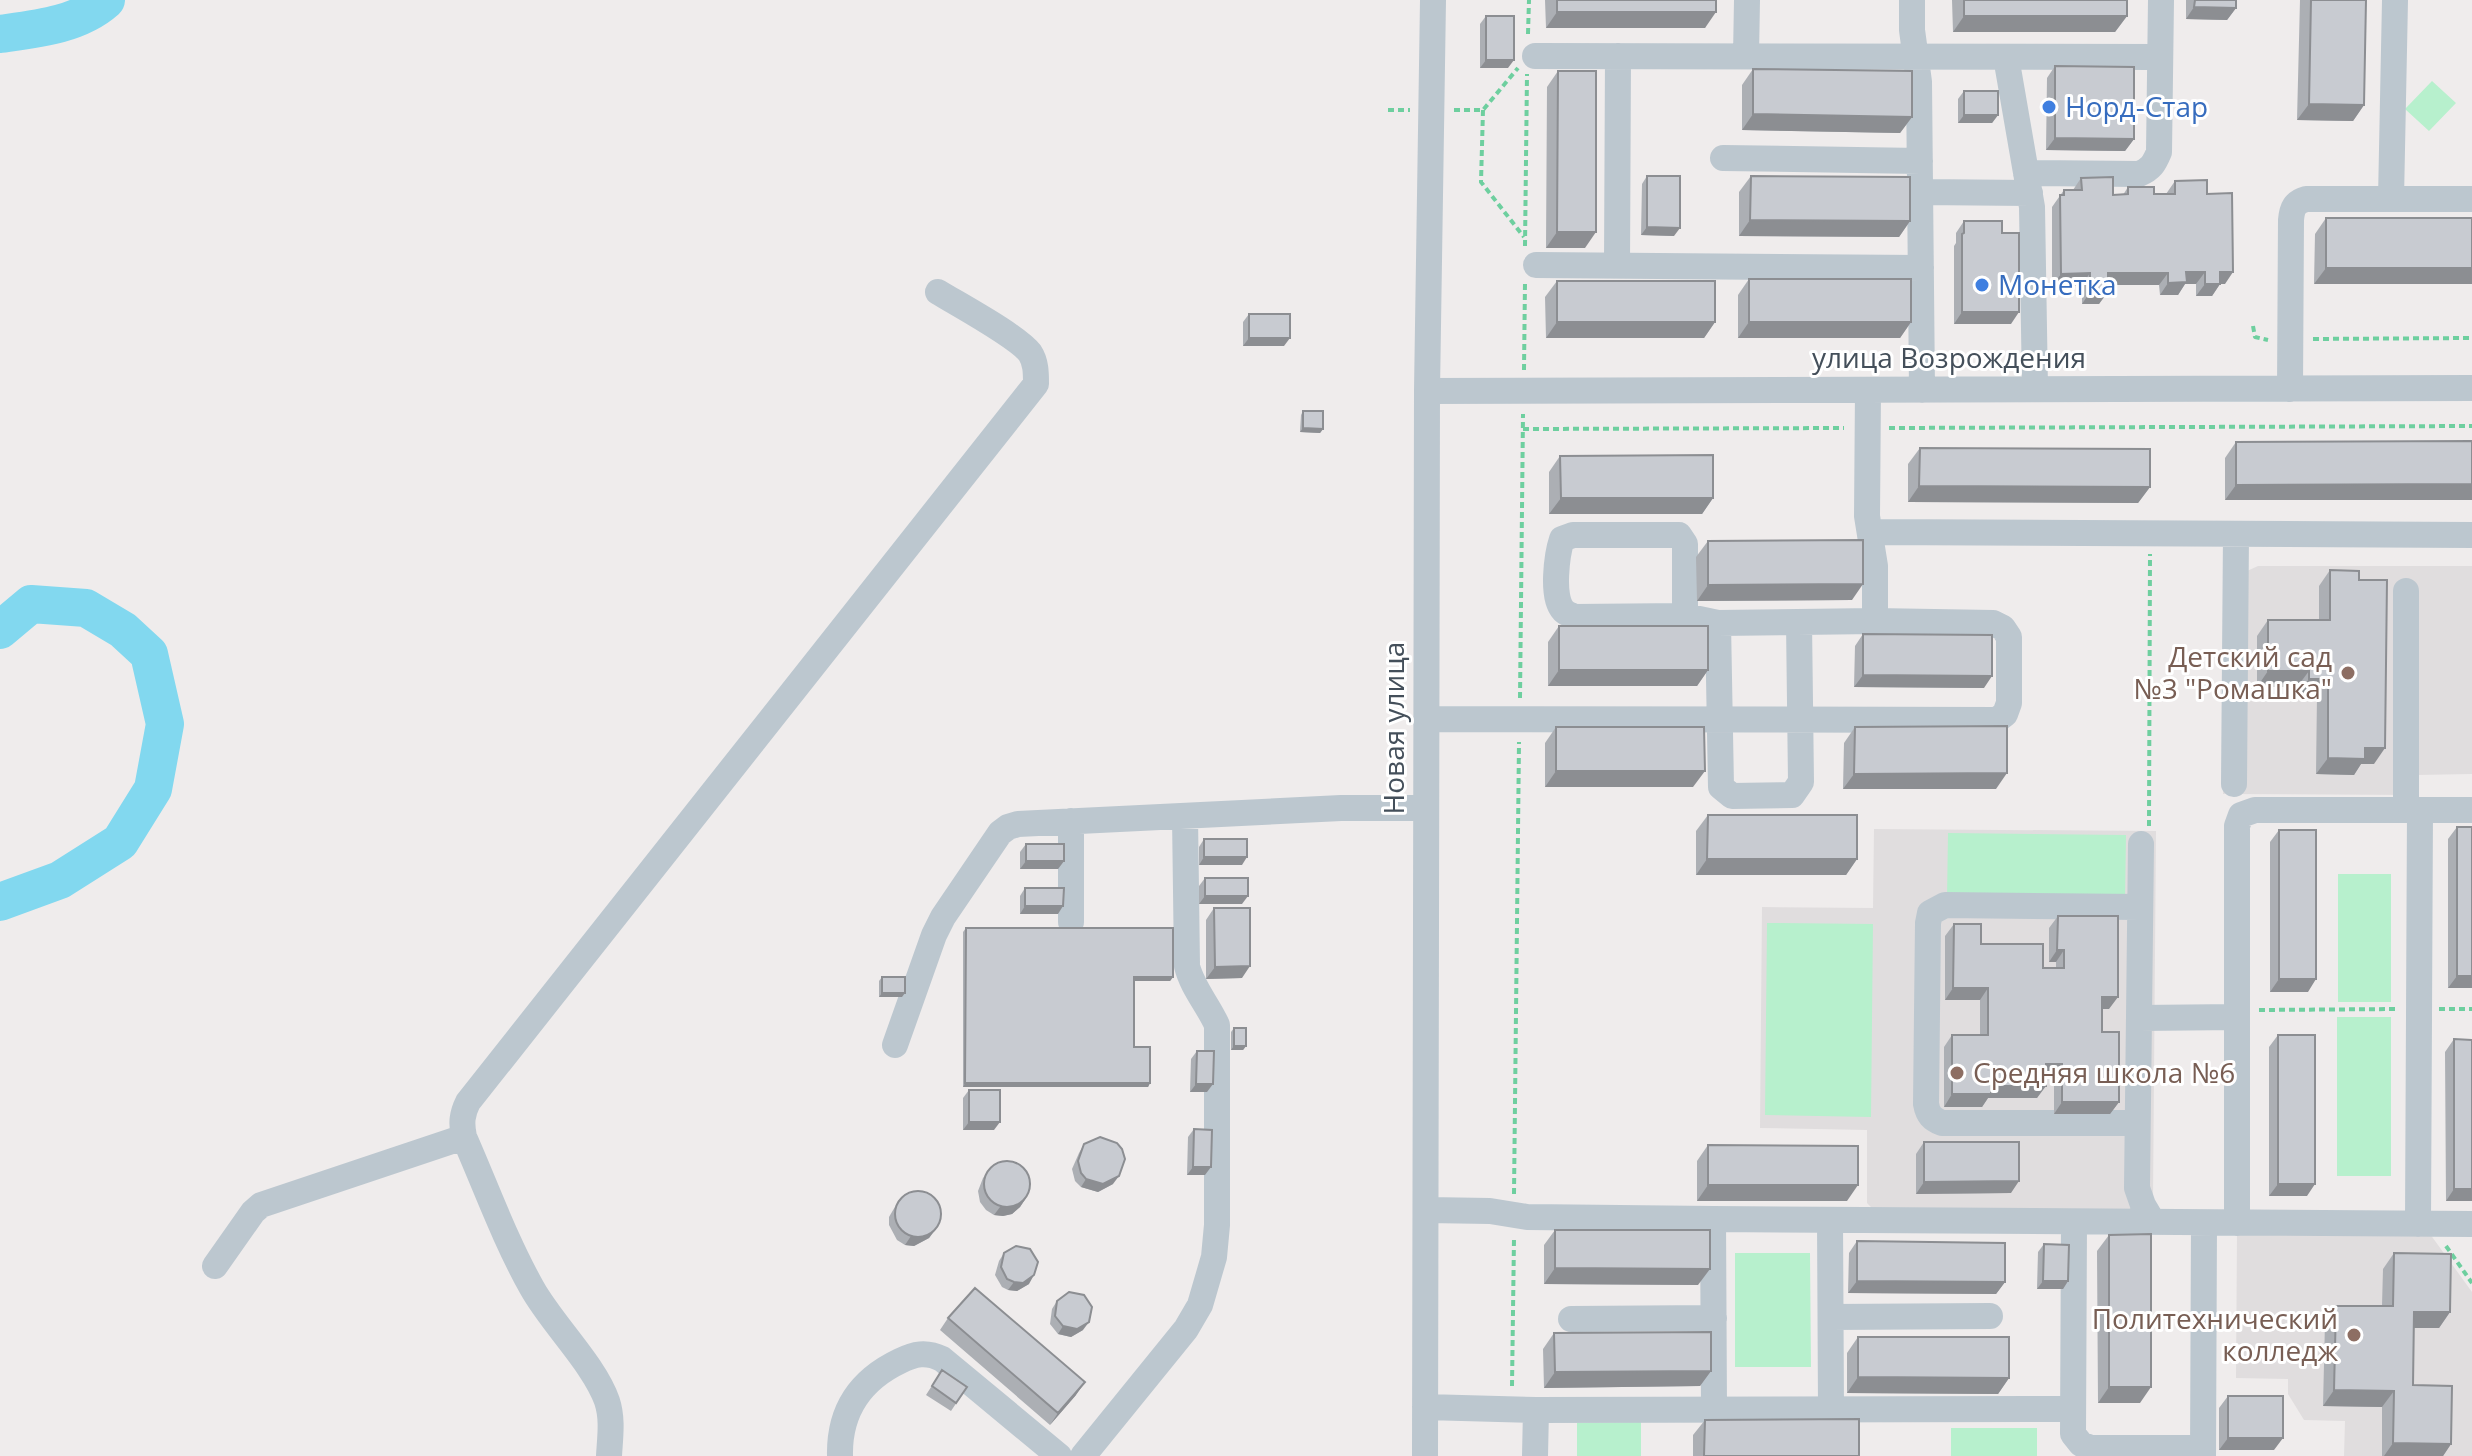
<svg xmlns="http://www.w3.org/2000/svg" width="2472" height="1456" font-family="'Open Sans',sans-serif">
  <rect width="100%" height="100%" fill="#efecec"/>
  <path fill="#e0ddde" d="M2258 566H2472V774L2416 775V795L2223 794 2225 571H2247Z
    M1874 829 2156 831 2153 1200 2132 1211 1873 1209 1867 1203V1130L1760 1128 1762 907 1873 908Z
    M2237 1233 2430 1234 2472 1292V1456H2344L2345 1421 2304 1420 2288 1394V1379L2236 1378Z"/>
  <path fill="#b7f0cd" d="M2432 81 2456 103 2429 131 2405 109Z
    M1948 833 2126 835 2125 901 1947 899Z
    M2338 874H2391V1002H2338Z
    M1767 923 1873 924 1871 1117 1765 1115Z
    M2337 1017H2391V1176H2337Z
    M1735 1253H1810L1811 1367H1735Z
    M1641 1422V1456H1577V1423Z
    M1951 1428H2037V1456H1951Z"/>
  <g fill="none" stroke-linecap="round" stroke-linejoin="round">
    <path stroke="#82d8ef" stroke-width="38" d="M0 34C36 29 78 25 106 0
      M0 630 31 604 86 608 123 630 149 654 165 724 153 789 120 842 60 880 0 902"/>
    <path stroke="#6ecf9f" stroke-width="4" stroke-dasharray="6 4" stroke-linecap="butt" d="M1528 34 1529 0
      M1388 110H1410
      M1454 110H1483L1518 68
      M1483 110 1481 182 1524 237
      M1525 246 1527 74
      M2253 326 2255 337 2268 340
      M2313 339 2472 338
      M1524 370 1525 282
      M1889 428 2472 426
      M1523 429 1844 428
      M1520 698 1523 414
      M2149 826 2150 554
      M2439 1009H2472
      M2259 1010 2398 1009
      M1514 1194 1519 742
      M2446 1246 2472 1283
      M1512 1386 1514 1238"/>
    <path stroke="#bcc7cf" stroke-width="26" d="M1912 0V30L1919 82 1922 390
      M1535 56 2159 57
      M1746 56 1747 0
      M2006 57 2032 207 2035 389
      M1723 158 1920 161
      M2026 173 2139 174C2151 169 2154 164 2159 152L2161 0
      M1920 192 2030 193
      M2391 199 2395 0
      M1536 265 1921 268
      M1617 265 1618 56
      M2290 389 2291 220C2292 208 2295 202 2306 199H2472
      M1427 391 2472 388
      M1871 532 2472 535
      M1685 616V544L1679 535H1573L1562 539C1557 554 1551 597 1563 610 1565 613 1571 615 1574 617L1685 616 1718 623 1875 621
      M1718 623 1721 787 1732 796 1792 795 1801 782 1799 622
      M1426 719 1997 720 2005 714 2009 703V637L2003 628 1993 623 1875 621V566L1867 516 1868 390
      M2234 784 2236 534
      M2406 810V591
      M1071 821V922
      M2141 844 2137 1188 2143 1205 2153 1222
      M2139 1018 2237 1017
      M895 1045 934 935 943 917 1000 833 1008 827 1018 824 1341 808H1426
      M2137 1123H1942C1932 1119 1928 1115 1926 1104L1928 923 1930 913 1945 905 2140 907
      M1427 1210 1490 1211 1527 1217 1713 1219 2472 1224
      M1713 1219 1714 1408
      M1830 1220 1831 1408
      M2074 1222 2073 1434 2081 1444 2091 1448H2203
      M2237 1223V826L2241 815 2255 810H2472
      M2418 1224 2420 810
      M215 1266 253 1212 261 1205 464 1137
      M1831 1317 1990 1316
      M1571 1319 1714 1318
      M1425 1407 1536 1410 2072 1409
      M609 1456C610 1438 613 1419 607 1401 594 1364 552 1324 532 1288 505 1240 486 1187 464 1137 461 1123 462 1114 468 1102L1036 384C1036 373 1036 362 1030 353 1017 336 959 305 938 292
      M840 1456C839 1411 860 1380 900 1361 914 1354 926 1351 942 1359L1059 1456
      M1083 1456 1186 1329 1200 1305 1214 1257 1217 1225V1025C1208 1005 1192 987 1187 966L1185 816
      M1425 1456 1427 391 1433 0
      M1535 1456 1536 1410
      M2203 1456 2204 1223"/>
  </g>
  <path fill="#acafb4" d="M1545 0H1716L1705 28H1546Z
    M1952 0H2127V16L2115 32H1953Z
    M2186 0H2236V8L2227 20 2186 19Z
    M2300 0H2366L2364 105 2353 121 2297 120Z
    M1486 16 1508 68H1480V24Z
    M2055 66 2134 139 2125 151 2046 150 2047 78Z
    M1753 69 1912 117 1900 133 1742 130V85Z
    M1558 71 1585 248H1546L1547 87Z
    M1964 91 1998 115 1992 123H1958V99Z
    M1647 176 1674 236 1641 235 1642 184Z
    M1751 176 1910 221 1899 237 1739 236V192Z
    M2081 178 2113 195H2123L2128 187 2154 194H2166L2175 181 2207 194 2225 284H2220L2212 296H2196V284H2185L2178 295H2160L2159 285H2108L2099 304H2082V285L2052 286V207L2064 190H2073Z
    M2326 218H2472L2314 284 2315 234Z
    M1964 221 2002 233 2011 324H1954V246L1956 243V233Z
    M1749 279 1911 322 1900 338H1738V295Z
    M1557 281 1715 322 1704 338H1546L1545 297Z
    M1249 314 1284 346H1243V322Z
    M1303 411 1323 429 1320 433 1300 432 1301 415Z
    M2472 441 2225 500V458L2236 442Z
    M1920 448 2150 487 2138 503 1908 502V464Z
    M1560 456 1713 498 1702 514H1549V472Z
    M1708 541 1852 600 1697 601 1696 557Z
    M2330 570 2359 580 2374 764H2361L2354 775 2316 774 2317 695 2297 694V687H2257V636L2268 620H2319V586Z
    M1559 626 1708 670 1697 686H1548V642Z
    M1863 634 1984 688 1854 687 1855 646Z
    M1556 727 1693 787H1545V743Z
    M1855 727 1996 789H1843L1844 743Z
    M1708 815 1857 859 1846 875H1696V831Z
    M2457 827 2472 988H2448V839Z
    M2279 830 2308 992H2270V842Z
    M1204 839 1242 865H1199V847Z
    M1026 844 1064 861 1058 869H1020V852Z
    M1205 878 1242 904H1199V886Z
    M1025 888 1058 914H1020V896Z
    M1214 908 1242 978 1206 979V920Z
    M2058 916 2109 1009H2102V1032L2119 1102 2110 1114H2054V1076H2046L2037 1098H1988L1982 1107H1944V1047L1952 1035H1980V1000H1945V936L1954 924 1981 944 2043 968H2056V962H2049V928Z
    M966 928 1173 977 1170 981H1134V1047L1150 1083 1148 1087H963V932Z
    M882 977 902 997H879V981Z
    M1234 1028 1246 1046 1243 1050H1231V1032Z
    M2278 1035 2307 1196H2269V1047Z
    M2454 1039 2472 1201H2446L2445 1052Z
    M1197 1051 1207 1092H1190L1191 1059Z
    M969 1090 994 1130H963V1098Z
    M1194 1129 1205 1175H1187L1188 1137Z
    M1924 1142 2011 1193 1916 1194V1154Z
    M1084 1144 1113 1184 1098 1192 1081 1187 1075 1181 1072 1169 1079 1153Z
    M1708 1145 1847 1201H1697V1161Z
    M989 1170 1026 1198 1020 1207 1012 1214 1003 1216 994 1215 986 1210 980 1202 978 1191 983 1178Z
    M899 1200 935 1230 929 1238 914 1246 905 1245 897 1240 889 1225V1217Z
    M1555 1230 1698 1285 1544 1284V1245Z
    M2109 1235 2140 1403H2098L2097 1251Z
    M1857 1241 2005 1282 1996 1294 1848 1293 1849 1253Z
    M2044 1244 2068 1281 2063 1289H2037L2038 1252Z
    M1004 1253 1029 1284 1017 1291 1008 1290 1002 1287 995 1275 999 1261Z
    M2394 1253 2450 1312 2439 1328H2413V1385L2451 1444 2443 1456H2382V1407L2323 1406 2325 1322 2336 1306H2382L2383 1269Z
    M1057 1301 1083 1330 1071 1337 1058 1334 1050 1324 1052 1309Z
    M948 1318 1076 1395 1050 1425 940 1330Z
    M1554 1333 1711 1371 1700 1386 1544 1388 1543 1349Z
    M1858 1337 2009 1378 1998 1394 1847 1393V1353Z
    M942 1370 967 1387 951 1411 926 1395Z
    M2228 1396 2274 1450H2219V1408Z
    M1705 1420 1859 1456H1693V1435Z"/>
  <path fill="#8c8e92" d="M2194 7 2236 8 2227 20 2186 19Z
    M1557 12H1716L1705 28H1546Z
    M1964 16H2127L2115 32H1953Z
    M1486 60H1514L1508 68H1480Z
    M2309 104 2364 105 2353 121 2297 120Z
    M1753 114 1912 117 1900 133 1742 130Z
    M1964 115H1998L1992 123H1958Z
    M2055 138 2134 139 2125 151 2046 150Z
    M1750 220 1910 221 1899 237 1739 236Z
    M1647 227 1680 228 1674 236 1641 235Z
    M1557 232H1596L1585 248H1546Z
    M2326 268H2472V284H2314Z
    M2186 272H2205L2196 284H2185L2178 295H2160L2168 283Z
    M2220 272H2233L2225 284H2220L2212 296H2196L2205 284Z
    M2090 273 2082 285 2052 286 2061 274Z
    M2108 273H2168L2159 285H2099Z
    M2090 292H2108L2099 304H2082Z
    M1962 312H2019L2011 324H1954Z
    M1557 322H1715L1704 338H1546Z
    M1749 322H1911L1900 338H1738Z
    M1249 338H1290L1284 346H1243Z
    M1303 428 1323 429 1320 433 1300 432Z
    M2472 484V500H2225L2236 485Z
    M1919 486 2150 487 2138 503 1908 502Z
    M1561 498H1713L1702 514H1549Z
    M1863 584 1852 600 1697 601 1708 585Z
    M1559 670H1708L1697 686H1548Z
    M2268 671H2309L2297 687H2257Z
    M1863 675 1992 676 1984 688 1854 687Z
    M2309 679H2328L2317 695 2297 694Z
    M2365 748H2385L2374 764H2361L2354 775 2316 774 2328 758Z
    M1556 771H1705L1693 787H1545Z
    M2007 773 1996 789H1843L1854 774Z
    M1204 857H1247L1242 865H1199Z
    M1707 859H1857L1846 875H1696Z
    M1026 861H1064L1058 869H1020Z
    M1205 896H1248L1242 904H1199Z
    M1025 906H1063L1058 914H1020Z
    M2057 950H2064L2056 962H2049Z
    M1250 966 1242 978 1206 979 1215 967Z
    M2457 976H2472V988H2448Z
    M1134 977H1173L1170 981H1131Z
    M2279 979H2316L2308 992H2270Z
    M1953 988H1988L1980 1000H1945Z
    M882 993H905L902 997H879Z
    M2102 997H2118L2109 1009H2093Z
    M1234 1046H1246L1243 1050H1231Z
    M2046 1064H2062L2054 1076H2037Z
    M965 1083H1150L1148 1087H963Z
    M1196 1084H1213L1207 1092H1190Z
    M1991 1086H2046L2037 1098H1988L1982 1107H1944L1952 1094Z
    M2062 1102H2119L2110 1114H2054Z
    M969 1122H1000L994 1130H963Z
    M1193 1167H1211L1205 1175H1187Z
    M1119 1176 1113 1184 1098 1192 1081 1187 1086 1179Z
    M2019 1181 2011 1193 1916 1194 1924 1182Z
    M2278 1184H2315L2307 1196H2269Z
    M1708 1185H1858L1847 1201H1697Z
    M2454 1189H2472V1201H2446Z
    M1026 1198 1020 1207 1012 1214 1003 1216 994 1215 1000 1207Z
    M935 1230 929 1238 914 1246 905 1245 911 1236Z
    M1555 1268 1710 1269 1698 1285 1544 1284Z
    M1034 1275 1029 1284 1017 1291 1008 1290 1014 1282Z
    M1857 1281 2005 1282 1996 1294 1848 1293Z
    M2043 1281H2068L2063 1289H2037Z
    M2414 1312H2450L2439 1328H2402Z
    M1089 1322 1083 1330 1071 1337 1058 1334 1063 1326Z
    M1711 1371 1700 1386 1544 1388 1555 1372Z
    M1858 1377 2009 1378 1998 1394 1847 1393Z
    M1085 1382 1076 1395 1050 1425 1058 1413Z
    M2109 1387H2151L2140 1403H2098Z
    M2334 1390 2394 1391 2382 1407 2323 1406Z
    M2228 1438H2283L2274 1450H2219Z
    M2393 1443 2451 1444 2443 1456H2384Z"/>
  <path fill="#c8cbd1" stroke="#8c8e92" stroke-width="2" d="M1557 0H1716V12H1557Z
    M1964 0H2127V16H1964Z
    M2195 0H2236V8L2194 7Z
    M2311 0H2366L2364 105 2309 104Z
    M1486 16H1514V60H1486Z
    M2055 66 2134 67V139L2055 138Z
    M1753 69 1912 71V117L1753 114Z
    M1558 71H1596V232H1557Z
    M1964 91H1998V115H1964Z
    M1647 176H1680V228L1647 227Z
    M1751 176 1910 177V221L1750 220Z
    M2113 177V195L2128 194V187H2154V194H2175V181L2207 180V194L2232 193 2233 272H2220V284H2205V272H2186L2187 282 2168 283V273H2108V292H2090V273L2061 274 2060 195H2064V190H2082L2081 178Z
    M2326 218H2472V268H2326Z
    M1964 221H2002V233H2019V312H1962V234L1964 233Z
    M1749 279H1911V322H1749Z
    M1557 281H1715V322H1557Z
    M1249 314H1290V338H1249Z
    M1303 411H1323V429L1303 428Z
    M2472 441V484L2236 485V442Z
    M1920 448 2150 449V487L1919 486Z
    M1713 455V498H1561L1560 456Z
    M1863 540V584L1708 585V541Z
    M2330 570 2359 571V580H2387L2385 748H2365V759L2328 758V679H2309V671H2268V620H2330Z
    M1559 626H1708V670H1559Z
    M1863 634 1992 635V676L1863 675Z
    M2007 726V773L1854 774 1855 727Z
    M1556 727H1704L1705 771H1556Z
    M1708 815H1857V859H1707Z
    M2457 827H2472V976H2457Z
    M2279 830H2316V979H2279Z
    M1204 839H1247V857H1204Z
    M1026 844H1064V861H1026Z
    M1205 878H1248V896H1205Z
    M1025 888H1064L1063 906H1025Z
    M1214 908H1250V966L1215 967Z
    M2058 916H2118V997H2102V1032H2119V1102H2062V1064H2046V1086H1991V1094H1952V1035H1988V988H1953L1954 924H1981V944H2043V968H2064V950H2057Z
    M966 928H1173V977H1134V1047H1150V1083H965Z
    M882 977H905V993H882Z
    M1234 1028H1246V1046H1234Z
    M2278 1035H2315V1184H2278Z
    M2454 1039 2472 1040V1189H2454Z
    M1197 1051H1214L1213 1084H1196Z
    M969 1090H1000V1122H969Z
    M1194 1129 1212 1130 1211 1167H1193Z
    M1100 1137 1117 1143 1122 1149 1125 1159 1119 1176 1103 1184 1086 1179 1081 1173 1078 1161 1084 1144Z
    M1924 1142H2019V1181L1924 1182Z
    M1708 1145 1858 1146V1185H1708Z
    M984 1184a23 23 0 1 1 46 0a23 23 0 1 1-46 0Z
    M895 1214a23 23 0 1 1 46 0a23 23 0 1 1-46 0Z
    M1555 1230H1710V1269L1555 1268Z
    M2151 1234V1387H2109V1235Z
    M1857 1241 2005 1243V1282L1857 1281Z
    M2044 1244 2069 1245 2068 1281H2043Z
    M1016 1246 1030 1249 1038 1262 1034 1275 1023 1283 1014 1282 1007 1279 1001 1267 1004 1253Z
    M2394 1253 2451 1254 2450 1312H2414L2413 1385 2452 1386 2451 1444 2393 1443 2394 1391 2334 1390 2336 1306H2393Z
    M975 1288 1085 1382 1058 1413 948 1318Z
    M1069 1292 1084 1295 1092 1307 1089 1322 1077 1329 1063 1326 1055 1316 1057 1301Z
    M1711 1332V1371L1555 1372 1554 1333Z
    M1858 1337H2009V1378L1858 1377Z
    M942 1370 967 1387 956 1403 932 1386Z
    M2228 1396H2283V1438H2228Z
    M1859 1419V1456H1704L1705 1420Z"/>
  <g fill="#3f7fe0" stroke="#fff" stroke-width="3">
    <circle cx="2049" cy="107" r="8"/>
    <circle cx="1982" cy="285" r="8"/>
  </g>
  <g fill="#8d6e63" stroke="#fff" stroke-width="3">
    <circle cx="2348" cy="673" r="8"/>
    <circle cx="1957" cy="1073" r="8"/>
    <circle cx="2354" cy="1335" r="8"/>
  </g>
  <g text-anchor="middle" stroke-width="6" stroke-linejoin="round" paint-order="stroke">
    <g font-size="28" fill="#366cbe" stroke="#fff" text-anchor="start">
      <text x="2065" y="117">Норд-Стар</text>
      <text x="1998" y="295">Монетка</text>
    </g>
    <g font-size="28" fill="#444f5a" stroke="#fff">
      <text x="1949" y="368">улица Возрождения</text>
      <text transform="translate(1394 728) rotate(-90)" y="10">Новая улица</text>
    </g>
    <g font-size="28" fill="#785e54" stroke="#fff" text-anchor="end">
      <text x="2332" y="667">Детский сад<tspan x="2332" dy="32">№3 "Ромашка"</tspan></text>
      <text x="1973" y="1083" text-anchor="start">Средняя школа №6</text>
      <text x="2338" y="1329">Политехнический<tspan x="2338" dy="32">колледж</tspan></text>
    </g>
  </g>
</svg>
